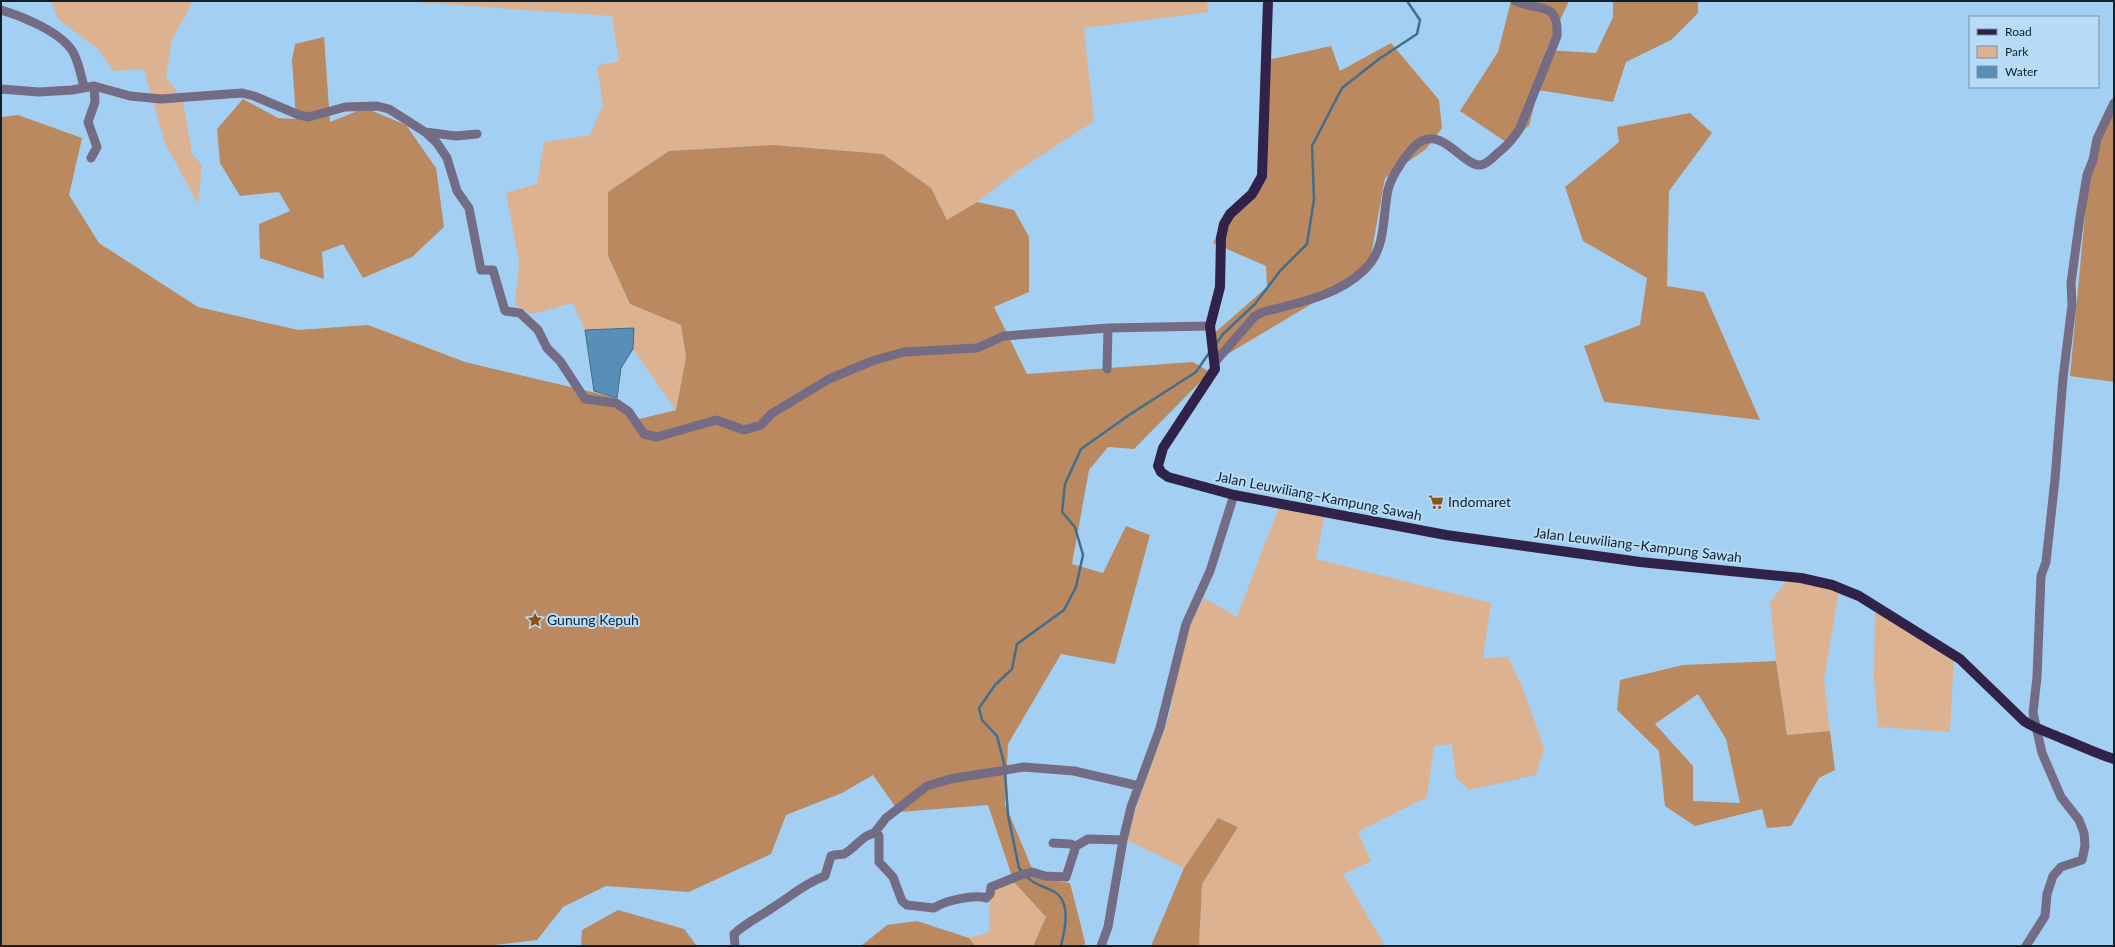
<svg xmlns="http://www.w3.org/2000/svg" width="2115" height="947" font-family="Lato,sans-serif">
  <rect width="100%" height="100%" fill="#a3d0f2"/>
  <path fill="#dcb290" d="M51 1H193L172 40 166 77 183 100 192 154 202 165 198 204 165 143 144 69 114 71 97 48 59 20Z
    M400 1H1207L1208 12 1084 28 1094 121 1019 170 977 202 947 220 931 188 883 154 774 145 669 151 608 192V256L630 304 681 325 686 357 676 410 633 349 634 328 585 330 573 303 532 314 515 305 519 262 506 193 537 184 544 142 590 135 603 105 597 66 619 61 612 16Z
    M1279 507 1325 514 1316 559 1491 603 1483 658 1508 657 1524 691 1544 748 1536 775 1469 790 1456 778 1452 744 1434 746 1427 797 1358 832 1371 861 1343 874 1385 946H1199L1202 884 1238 827 1218 818 1184 868 1125 839 1170 713 1183 638 1204 598 1237 617Z
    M1791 576 1840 585 1824 679 1830 731 1787 735 1776 661 1770 602Z
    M1875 603 1954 654 1950 732 1878 727 1874 678Z
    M1014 882 1046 917 1033 946H975L969 938 989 932V891Z"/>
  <path fill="#ba895f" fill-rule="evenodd" d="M1511 1H1569L1546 50 1596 53 1613 17V1H1698V13L1671 40 1626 62 1613 102 1538 90 1529 126 1506 142 1460 111 1498 52Z
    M324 37 330 122 365 108 406 125 436 168 444 227 412 257 363 278 343 244 322 252 324 279 260 258 259 224 290 211 279 192 240 196 220 163 217 129 243 99 278 118 296 119 292 60 295 44Z
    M1391 43 1439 100 1442 128 1426 149 1385 178 1370 261 1333 291 1221 358 1210 337 1267 287 1266 266 1213 243 1228 212 1263 181 1268 60 1331 46 1340 71Z
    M1690 113 1712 133 1669 191 1667 286 1704 292 1760 420 1604 402 1584 346 1640 325 1647 278 1583 241 1565 187 1619 142 1617 127Z
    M2108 113 2114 114V382L2070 376 2088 182Z
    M18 115 82 138 69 195 99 243 198 307 298 330 368 325 465 362 617 398 635 420 676 410 686 357 681 325 630 304 608 256V192L669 151 774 145 883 154 931 188 947 220 977 202 1014 210 1029 237V292L994 307 1027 374 1193 362 1210 372 1134 449 1108 447 1089 470 1072 564 1103 573 1126 526 1150 535 1115 664 1061 654 1008 744 1005 804 1036 878 1070 883 1085 942 1084 946H1033L1046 917 1014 882 988 805 899 812 873 775 842 793 786 815 771 854 689 892 606 886 563 907 537 940 486 946H1V117Z
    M1776 661 1787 735 1830 731 1835 770 1819 778 1791 826 1767 828 1762 809 1695 826 1665 806 1659 751 1617 710 1620 680 1683 665ZM1698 694 1726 739 1740 803 1693 801V766L1655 724Z
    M1218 818 1238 827 1202 884 1199 946H1151L1184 868Z
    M618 910 684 929 697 946H581L582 930Z
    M917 921 969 938 975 946H861L887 925Z"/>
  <path fill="#588fb6" stroke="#426e8d" d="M634 328 633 349 621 368 617 398 594 391 585 330Z"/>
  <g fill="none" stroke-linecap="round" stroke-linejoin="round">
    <path stroke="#426e8d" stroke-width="2.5" d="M1216 344 1223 334 1255 304 1280 271 1307 244 1314 199 1312 146 1342 88 1379 59 1417 34 1420 20 1407 1
      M1005 767 997 736 982 720 979 708 995 685 1012 669 1017 644 1064 610 1076 587 1083 555 1075 527 1062 512 1065 484 1081 449 1129 415 1196 372 1209 353
      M1005 772 1008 815 1019 868 1023 872
      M1026 876C1034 885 1043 886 1053 891 1072 901 1065 930 1061 946"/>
    <path stroke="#746c84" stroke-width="9" d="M1 10C22 16 64 33 74 54 79 64 81 76 84 86
      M1 89 39 92 72 90 94 86 130 96 161 99 242 93 254 96 299 115 309 117 345 107 377 106 389 109 425 132 437 143 447 158 457 191 469 208 481 270H493L505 311 520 313 538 330 547 348 560 361 585 399 616 403 629 412 644 434 657 437 716 420 744 430 761 425 771 414 829 379 872 361 904 352 977 348 1004 336 1108 328 1210 326
      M425 132 456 136 477 134
      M91 158 97 147 88 122 95 102 94 86
      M1215 362 1255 316 1263 312C1297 303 1337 296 1363 271 1387 250 1382 218 1388 190 1391 176 1407 153 1417 144 1442 124 1463 167 1481 165 1488 164 1494 156 1499 152 1508 145 1514 138 1520 128L1557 36C1559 0 1539 12 1515 1
      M1107 369 1108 328
      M875 832 886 818 927 786 950 779 1024 767 1074 771 1139 786
      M1053 843 1070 844 1076 846 1088 839 1123 840
      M735 946 734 934C746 923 759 917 772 908 790 897 805 883 825 876L831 856C836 854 841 855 844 854 856 848 863 833 877 833L879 836V862L893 877 902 901 907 905 934 908C944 901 974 894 986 898L990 894 991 887 1021 875 1032 872 1045 876 1066 877 1076 846
      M1101 946 1108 927 1123 840 1131 807 1160 728 1186 624 1210 571 1234 495
      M2026 946 2045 916 2047 894 2053 876 2061 867 2082 860 2085 846 2084 833 2079 820 2061 797 2042 753 2033 713 2037 677 2041 576 2046 562 2055 479 2063 378 2072 305 2071 283 2080 217 2087 175 2093 160 2097 139 2114 103"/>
    <path stroke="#312249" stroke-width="10" d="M1268 1 1262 176 1252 194 1230 214 1224 224 1221 238 1220 287 1210 326 1215 369 1163 448 1158 466 1161 472 1168 477 1234 495 1446 535 1640 562 1801 578 1832 585 1859 596 1960 659 2024 721C2036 729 2048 732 2061 738 2079 745 2095 753 2114 759"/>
  </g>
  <defs>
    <g id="supermarket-bare" transform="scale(1.2)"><path d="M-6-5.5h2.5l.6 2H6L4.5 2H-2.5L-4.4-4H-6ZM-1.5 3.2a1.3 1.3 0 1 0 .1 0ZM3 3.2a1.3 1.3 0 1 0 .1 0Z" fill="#8f5213" stroke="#b8dcf7" stroke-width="2.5" paint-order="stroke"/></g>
    <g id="sight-bare" transform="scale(1.2)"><path d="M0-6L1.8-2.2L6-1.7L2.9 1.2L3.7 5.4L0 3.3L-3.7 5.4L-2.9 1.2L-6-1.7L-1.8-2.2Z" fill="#8f5213" stroke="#b8dcf7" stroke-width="2.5" paint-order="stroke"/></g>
  </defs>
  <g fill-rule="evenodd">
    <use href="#supermarket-bare" x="1436" y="502"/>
    <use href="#sight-bare" x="535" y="620"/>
  </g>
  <g text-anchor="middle" stroke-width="4" stroke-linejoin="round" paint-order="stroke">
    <g font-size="14" fill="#0f202d" stroke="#b8dcf7">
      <text transform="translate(1319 496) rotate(11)" y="5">Jalan Leuwiliang–Kampung Sawah</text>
      <text transform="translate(1638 545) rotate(7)" y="5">Jalan Leuwiliang–Kampung Sawah</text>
    </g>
    <g font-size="14" fill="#0f202d" stroke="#b8dcf7" text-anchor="start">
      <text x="1448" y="507">Indomaret</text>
      <text x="547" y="625">Gunung Kepuh</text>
    </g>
  </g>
  <rect width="2115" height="947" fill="none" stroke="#0f202d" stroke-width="4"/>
  <rect x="1969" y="16" width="130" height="72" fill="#b8dcf7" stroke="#7491a6"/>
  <rect x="1977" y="29" width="20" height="6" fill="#312249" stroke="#7491a6"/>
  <text x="2005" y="36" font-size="12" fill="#0f202d">Road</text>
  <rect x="1977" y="46" width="20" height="12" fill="#dcb290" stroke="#7491a6"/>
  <text x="2005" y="56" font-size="12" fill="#0f202d">Park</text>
  <rect x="1977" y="66" width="20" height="12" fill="#588fb6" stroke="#7491a6"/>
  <text x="2005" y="76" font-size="12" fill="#0f202d">Water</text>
</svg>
